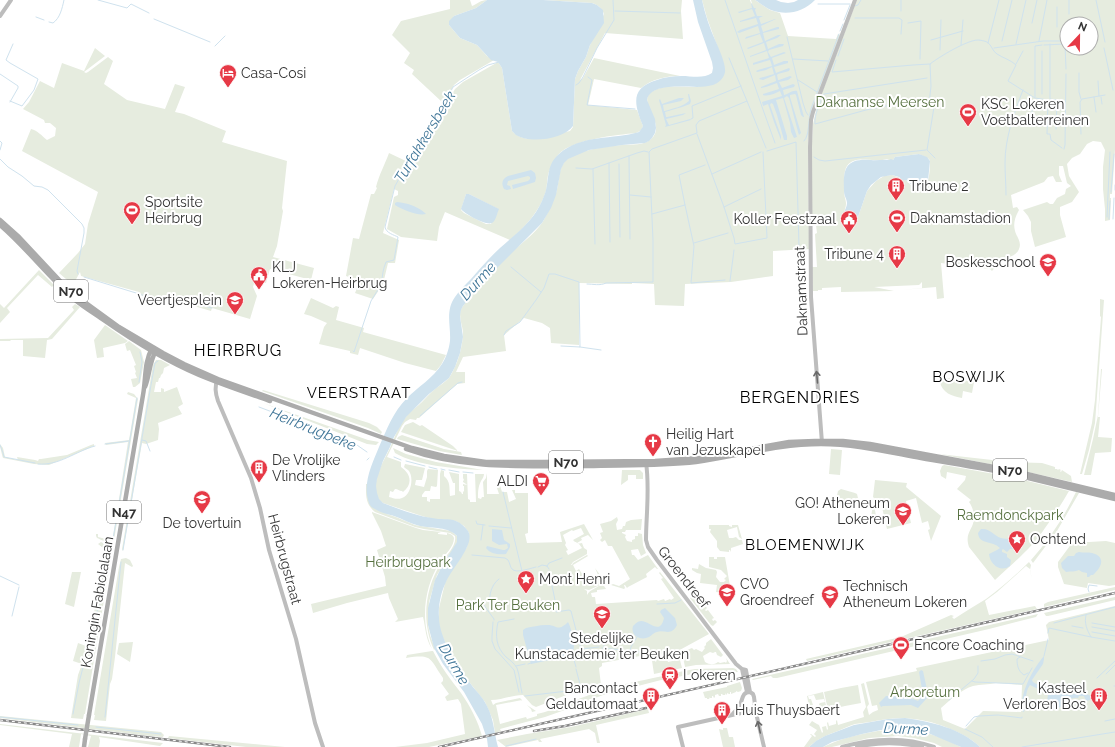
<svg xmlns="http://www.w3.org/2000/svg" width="1115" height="747" font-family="Raleway,sans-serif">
  <rect width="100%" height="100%" fill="#fff"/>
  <path fill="#e6ecdf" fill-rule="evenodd" d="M450 0H470L472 6C477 4 481 0 487 0L476 8 454 16 449 25 460 38 477 45 487 56 494 60 460 80 454 85 443 105 442 102 412 74 414 70 404 63 410 53 392 35 401 21 450 9Z
    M543 0H682L681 11 683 39 605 33 580 80 583 78 594 58 680 76C666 76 652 79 641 88L594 79 588 105 637 110 643 126C642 130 640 131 636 133 617 135 573 139 559 154 556 157 549 170 548 175 547 180 547 186 546 191 540 211 525 227 510 240L445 212 439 227 437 241 401 237 387 229 394 197 398 195V191L394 189 383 233 399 240 395 263H388L383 284 373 299 355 293 360 281 346 276 353 238 359 239 371 194H374L377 188 376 187C379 175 385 164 389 153L408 162 401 175 403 176 412 164 431 132 455 89 463 82 498 62 502 68 512 131C527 147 552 135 570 131L573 127 575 79 578 71 586 57 590 45 604 14C602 8 598 5 592 3ZM466 194H469L498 209 491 224H486L464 213 461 210Z
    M702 0H750L751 3 752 4 751 0H755L770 10 780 13 788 36 836 39 838 34 840 35 812 112 808 141V161L809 249 773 251V276L731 282 685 284 684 306 655 305 654 284 632 283V284L579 283V345L551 343 550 328 542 323 524 318 504 335 506 351 463 357 456 372H465V383L457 384 419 418H417L416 420 410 419 405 422 402 426 387 457 401 462V467C411 474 413 484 403 492L402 491C399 491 398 489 395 489L393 492 390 491 389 497C393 498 397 500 402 498 411 495 414 478 409 471 408 470 405 468 404 467L405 464 425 468 422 480H416L415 485 424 487 427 477V471L428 469 438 470 437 486 436 487 431 486 430 491H425L422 495V497H427V501L430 502V499H440V474L441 470 444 471V476C451 482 449 488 450 496L455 495V483H453L449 472 459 474V491L461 492 462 494H463V492L464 491V486H463V484L467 485 466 484 463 482V481L464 480 463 478V474H467L468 499 470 500V502H476L475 474H484C484 477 482 479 481 481 478 487 478 492 478 498L481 499 482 497H484L483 482 486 478 487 473V494H499L497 488 498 483 499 482 502 492H507L509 502 516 499 512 490H515V493H528V533L525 534 527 543 562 542 560 532 584 524 593 540 588 535 581 538 582 540 577 543 576 542H575L573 540 584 534 581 528 573 531 572 530 563 535 566 543 565 545 568 550 566 551 568 555 582 548 579 544H577L582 543 584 548 587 550V554L573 562 571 565H572L573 563 587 555 588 556 573 565 576 571 579 569 584 577 581 579 584 584 599 577 595 568 603 579 600 585 589 590 584 589 587 591V595C590 589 598 588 602 583L606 589 597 590V592L591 593 592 597H595L596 604 657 600 658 601 664 599 665 601 670 599 671 600 674 598 661 579 663 578 659 573 660 572 709 634 676 652 656 655V653H653L654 660 656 662 657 659 661 658 662 661H666L669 657V659H667L668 662 677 660 676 657 679 656 682 668 654 674 651 654 602 663V666L599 668 601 685 579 690 536 707 532 705 523 695C512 695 502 700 491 700L493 705 496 703 520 698 527 705 536 711 532 712 531 709 522 700 496 705 500 724 526 717 527 719 537 716V714C556 710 574 700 592 694 615 685 640 681 663 676L665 679 603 695 562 711 545 717 500 729 501 731 495 733 493 720 485 702 459 669 441 634 439 624V608L445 583 449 574 467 547 469 533 464 526 456 521 433 519 422 516 383 503C365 492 383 462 390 448 395 437 399 424 408 414 412 410 418 406 422 402 426 398 430 393 435 389 439 386 445 382 449 378 457 366 463 347 463 332 462 323 457 314 463 306 477 287 495 269 512 252 522 243 534 234 542 223 546 217 552 203 555 196 560 185 557 168 567 159 578 150 608 146 622 145 633 144 643 146 651 139 671 121 623 95 665 87 676 86 687 87 698 87L723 62 707 18Z
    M857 0H1115V149L1112 194H1110V198H1111L1110 220 1105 221V209L1103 189V167L1105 150 1101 142 1093 141 1087 144 1080 154 1072 158 1067 164 1069 176 1079 192 1072 202 1060 207V215L1066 237 1035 247 1031 231V222L1028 216 1023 210 1047 202 1050 204H1053L1057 198 1065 194 1066 189 1071 186 1067 183 1063 166H1059V175L1062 182H1056L1053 176 1048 177 1044 182 1011 195 1013 208 1017 207 1019 210C1015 217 1013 224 1015 231 1017 238 1022 242 1019 249 1016 257 1006 257 1001 261 998 264 995 268 992 271L990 269 941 263 944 298 937 299 936 287 901 290 922 288V282L919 285 874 287 894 291 841 292V287L822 288V290H818V291H813L812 267H817L815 234 817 233 816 225H812L811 160 813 124 817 106ZM1067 24H1091V48H1067ZM919 154 929 159 930 161C930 168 930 190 919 190 914 189 909 183 906 180L892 175 884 176 876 181 867 191 858 217 855 219 847 217 844 212C848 201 845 202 844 192 844 190 844 187 844 185 844 180 844 170 847 166 854 156 869 161 878 160 881 160 884 160 887 159L889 160H893L895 157Z
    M95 48 105 56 84 72 86 73 88 72 108 57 113 61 104 84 127 100 165 109 175 84 185 87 175 112 184 114 226 131 222 142 287 161 282 208 283 211 277 246 273 257 314 268 311 280 270 269 266 283 255 280 253 287 257 296 250 319 212 308 211 311 170 299 163 303 139 295V292L81 276 80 272 73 285 59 273 78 253 85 244 88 224 98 192 22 151 31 129C38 131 41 135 47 140L55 136 56 128 50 123H45L44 120 23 109 29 102 40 81 54 88 62 63 84 71Z
    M39 270 54 285 50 289 52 287 38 275 7 308 10 312 0 323V304L4 308Z
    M311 298 333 308 336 306 339 307 336 320 364 328 363 332 446 355 441 365 436 371 405 363 360 348 358 355 350 353V351L319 344 324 327 327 323 311 316 304 314Z
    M1100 299 1104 300 1095 423 1089 450 1082 474H1080L1092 423 1095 400 1101 317 1100 316Z
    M75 304 80 307 52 339 47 340 45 358 23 356V340H11L10 341H0V339L48 338 74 310 72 307Z
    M105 325 128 341 125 343 103 348 104 357 97 358 94 340Z
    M129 341 141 350 144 362 140 383 135 387H133L131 379 137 378 135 373 136 372 134 366 136 365 130 350 127 351 125 344Z
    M156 360H161L170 365 164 368 163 373 161 375 160 378H159L158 382H156L154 392H161V388L164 389V392L177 387 183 404 178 407 182 414 158 423 159 429 158 440 146 444 142 443 123 551 122 549 153 365Z
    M1101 369H1102L1098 417H1100L1098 437 1112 438 1111 452 1095 453 1091 475H1084L1093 439 1098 415Z
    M950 378 974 382 972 393 963 391 962 398C952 396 942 393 940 382L942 380Z
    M263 390 369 423 377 427 382 432 381 434 368 428 262 391Z
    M128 392 134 394 138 399 114 540C110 545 102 540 97 538L96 536V534H98V537L110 540 113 537 128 442 106 445 105 443 129 440 136 398 127 394Z
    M263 403 368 440 379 442 376 445 367 444Z
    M413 422 420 426 422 425 453 446 458 451 401 432 405 425Z
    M402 435 444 449 461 452 462 455 439 451 397 439 398 437Z
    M0 444 3 448 5 457 18 460 17 457 35 460 38 461 39 459H41L67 455 91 445 94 444V446L49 465 34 464 3 458C2 455 0 447 0 444Z
    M393 448 406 454 436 462 483 470C457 469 417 466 395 453Z
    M831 449 842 450 840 475 829 474Z
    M939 454 1010 462 1042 463 1055 467V469H1058L1057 470H1058L1059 469 1061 470 1060 471 1061 472 1062 470 1071 476 1072 482 1015 469Z
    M944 465 1011 477 1069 491C1062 503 1054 516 1045 528 1032 548 1012 564 995 580L969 547C964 532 974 530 974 517 974 512 972 506 969 502L971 500 957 489 965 480 966 476 947 472 946 479 941 476 940 471 942 466Z
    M622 470H640L643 473V479H636V475H628V480L621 485Z
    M875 480 907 483 906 487 941 516 931 541 928 530 930 529 928 521 922 523 916 498 906 501 911 523 887 529 881 503 874 504 876 516 871 517 874 498 873 497Z
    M366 484H367V493L387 514 396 517 415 525 451 531 457 536 458 540 456 545 437 575 429 602 428 625 430 635 435 649 434 650C421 622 425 588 441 563 446 555 457 546 455 536L450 533 424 529 415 527 375 512C365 504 366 495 366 484Z
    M841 489 855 493 857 494 858 498 855 510 835 505 838 491Z
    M1076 492 1079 493 1057 531 1033 563 1031 560C1049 540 1064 517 1076 492Z
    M372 512 416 528 423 530 441 532 438 533V534L447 535V533C451 534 453 535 454 538 454 547 445 554 440 562 424 587 420 621 432 649 425 637 426 629 423 617L395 622 398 619 389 598 388 593 347 603 313 613 311 604 386 586 385 577 377 550 386 546 381 531 372 513Z
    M617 517 618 520 616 524 617 530 622 529 623 526H625L626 522 631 520 642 519 641 530H626L625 532H622V533L626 535 625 537 627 541 632 542V540L635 539V536H638V533L642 534 643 545 646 553 641 556 638 549 631 550 632 555H634L638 560 648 555 658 569H657L655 567 646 574 647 577 628 587 627 588 625 585H624L625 588 624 589 611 585 613 584 619 586 630 579 612 546H608L605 540 602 542 600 540 602 538 600 533 603 532 600 524 611 521Z
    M709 525H729V526L732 527V525H738L742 539 739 537 737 527 727 530 729 538H733L736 537 739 540H742L743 544 731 548V552L730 550H729V552L720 551 717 547V541L710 532 711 529H709Z
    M1106 541 1115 543V585L1109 586 1088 583 1087 588 1064 584 1058 567V562L1072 543Z
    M101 542 109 546 112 552 85 714H84L83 719 71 718 78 675 82 664 73 661 78 643 86 646 103 574 107 551 98 544Z
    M709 557H714V559H717V557H725L730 586H729L728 594 716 592 717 585 700 583 701 574 697 573 692 570V568L698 569 699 564 706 568 716 570 717 572 716 577 720 582H724L726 580 724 579 727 576 721 570 709 567Z
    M121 559 126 558 130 560 133 566 132 567 125 563 115 657 112 679 110 684 106 721 94 720 95 715H94L119 567Z
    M1029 562 1031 565 1030 570 1032 580 1030 569 1026 566 997 592 985 601 989 615 1035 606 1037 609 807 661 806 659 901 637 951 615 954 616 952 617 954 619C964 612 975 606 986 599 1001 588 1015 576 1029 562Z
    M72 572H81L74 607 65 604Z
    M1115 587V590L1044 607V604L1048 602Z
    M697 593 696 599H699L707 608 705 610 706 611 708 610 714 618 712 619 713 621 715 620 717 622 713 626 711 625 690 598 693 596 692 595Z
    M1115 597V600L1048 616H1046L1044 613Z
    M1115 606V747H980C970 737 956 731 943 726 918 717 896 716 870 722 865 723 860 723 855 724 849 726 844 728 838 731 827 735 817 739 809 747H804L812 736 810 734H811L815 737 816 736 814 734 817 730 809 725 812 721 817 724 819 725 822 733 823 732 822 727 826 726 827 730 828 729 827 723 828 722 829 726 836 724V721L837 720 838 725 864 717 863 712 866 707 861 684 864 683 869 704 867 707 869 715 873 712 878 710 877 705 872 706 866 682 917 671 916 668 1049 640 1046 625 1049 622ZM996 683 1022 685 1021 712 983 711 965 729 943 720 941 708C949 701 962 689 973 686 981 684 988 685 996 683Z
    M1038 614 1036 617 989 629 777 678H773L771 676 753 680 752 679Z
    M711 639 723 655 721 657 717 655 716 652H715L713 653 710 652 703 656 705 662C710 665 714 665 718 662L720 663 725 662 726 663 727 661 726 658 730 664 696 665 685 667 682 652 692 648 694 650 696 649 702 652 705 648 704 647 706 645V643Z
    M133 642 130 662 117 654 119 643Z
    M432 651H433C441 667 451 680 461 693 470 706 478 721 482 736L429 747H395L427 743 465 734 461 704 458 699 447 701 445 697 449 694 441 683 443 681V678C429 658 433 654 406 658L407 655Z
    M733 668 736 669 738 672 693 674 667 679V676L668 674 695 669Z
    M740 682 742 688 741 691 738 692 736 691V692L731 694V692H730V694H729L727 693V694L726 695 725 693V695H723L722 694H721V696H719L718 694 715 695V697L714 698 713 696H712V698H710V697L709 699H707V698H705L703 692 727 687V686Z
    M858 685 861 703 845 706 841 688Z
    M841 688 845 706 828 710 824 692Z
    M823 692 827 710 811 713V711L820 709 819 704 820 703 825 702 824 699 816 700 814 695 808 696 809 699H811L813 705 809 706 807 696Z
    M648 709 649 713 596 725 600 743H597L595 733 589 729 540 739 542 742H539L538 740 506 747 497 740 527 734 571 727Z
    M0 716 161 732 164 735 163 737 150 736 0 718Z
    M0 724 163 743 160 746 99 737 100 741 99 747H88L91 736 81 734 79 747H69L72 734 0 725Z
    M723 728H727L729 737H733L735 747H723L719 729 723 730Z
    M897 729C921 729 939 736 961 747H942L934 743 914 738 898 736 869 738 832 747H823C846 736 871 731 897 729Z
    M169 736 285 747H246L168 738Z"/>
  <path fill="#cfe2ee" d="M487 0H543L592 3 597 5 603 10 604 23 590 45 586 57 578 71 575 79 573 126C564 139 530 144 516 135 516 135 512 131 512 131L502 68 498 62 491 60 477 45 460 38 449 25V21L454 16 476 8Z
    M693 0H702C705 14 710 29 716 42 719 49 726 64 725 72 724 78 719 83 713 85 708 86 703 87 697 87 684 87 650 83 647 100L655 119 656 128 655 133 652 138 649 141 645 143 622 145 589 150 568 159 564 163 561 169 556 195 551 208 542 223 481 284 463 306 461 310 460 316 463 337 460 353 455 367 449 378 429 394 406 417 394 437 390 447 383 461 377 479 376 486 377 493 379 499 383 503C399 509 416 516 432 518 440 520 449 518 456 521 461 523 465 527 468 531 476 544 451 569 446 582 441 592 438 606 439 617 439 640 460 669 473 687 478 693 484 699 487 706 494 719 494 733 498 747H488L487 739 482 724 464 692 443 664 434 648 428 625V608L435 580 442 566 457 542V536C449 527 432 528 420 526 411 524 403 519 394 516 388 514 381 513 375 509 372 508 370 506 369 503 362 484 372 464 379 447 387 429 393 412 407 398 418 387 433 378 442 364 446 358 449 349 450 341 451 326 445 311 455 297 459 291 465 285 471 279 480 269 489 258 500 248 512 237 526 227 536 212 540 206 544 197 546 190 549 177 547 164 559 154 581 134 613 140 639 132L642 128 643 126C634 104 630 88 657 80 665 77 673 76 682 76 691 76 704 79 712 73L713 68 712 62 698 22Z
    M755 0H776L781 2 788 3 794 2 798 0H815C803 12 787 16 771 10 766 8 760 3 755 0Z
    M751 3 752 4 754 8H756L755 10 757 16H763L759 18 761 24 775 19H776L761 26 763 32 777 27H779V29L763 33 765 41 778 35H781L777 38 766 42 768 49 779 44H784L783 46 769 50 768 52 771 57 784 52 786 53 772 58 774 65 784 61H788V63L774 67 776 73 789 68 790 69 789 71 778 74 777 75 778 80H779L790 76 792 77 788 80 779 82 782 88 793 84 795 85 794 87 783 90 784 95C789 94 792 90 797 91L804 117H803L801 115 796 95 795 94 790 95V97L801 133 799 135 798 132 789 98 787 96 784 98 797 137 794 138 791 132 790 123 783 98 776 100 787 136V140H784L777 115 773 104 771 103 770 105 781 136V140L774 122 768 104 763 106 762 102 782 96 780 91C775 93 769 97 763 95V94L779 89 777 83 766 87 761 88V87L776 81 775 75 763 80 759 79 760 78 774 74 772 67 766 70 757 72 756 71 758 70 772 66 770 60 753 65V63L769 58 767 51 750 57V56L766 50 764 43 748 49 747 48 763 42 760 34 745 39 746 37 760 33 758 26 739 33 737 32 740 30 758 24 756 18 740 22V21L755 16 752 9 739 13 738 12 752 8Z
    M688 94H689L691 101 690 104 682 107 665 112 666 117H667L686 113 683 115 666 119 669 125 690 119 691 120 665 127 666 125 659 100 660 99 662 104 679 98H684L681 101 663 105 664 111H665C674 108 682 107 689 101Z
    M919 154 927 157 930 161 928 181 926 186 921 189H918L914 187 906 180H903L899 177 892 175 881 177 871 185 867 191 858 217C853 221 847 218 844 212 845 210 847 206 847 203 847 199 844 196 844 191 843 169 845 158 871 160 877 161 883 159 889 160L891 159 893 160 895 157Z
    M531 170 535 173 536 178 535 182 513 189 512 185 528 181 530 179V177L528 176 508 181 507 185 510 186 511 189 507 190 504 189C501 183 502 179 508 176Z
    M466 194H469L499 209C497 213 496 221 492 223 486 226 465 214 461 209Z
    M397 202C407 203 417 206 425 213L426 214C417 216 403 210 395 205V203Z
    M492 529 502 530 504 540 510 544V547L506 554C499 555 490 554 486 548L487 546 503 550H505L508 548 507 544 499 545 492 541Z
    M981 529C990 528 993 535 1001 538 1009 540 1014 537 1020 543V546L1017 549H1010L1007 552 1003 549 1002 550V552L1007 554V557L1011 560 1010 566C1000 573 990 564 989 554L997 550 1000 548C992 540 979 545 978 533Z
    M1079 552C1084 553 1088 552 1092 553 1107 557 1101 568 1093 575H1091L1089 577H1087V573L1082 572 1079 570C1075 572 1071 571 1066 572L1062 568 1061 563 1068 556H1074L1076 553Z
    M665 608 675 618 677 625C671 637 664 629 657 632 655 632 652 635 649 637 641 641 630 636 633 626 635 624 638 621 641 621 650 621 660 636 664 618L660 612 661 610Z
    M568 622C571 627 576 645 573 651 572 653 571 654 569 656L531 664 523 635V630L526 628C532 627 539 625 546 625 557 624 557 633 568 622Z
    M1044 656V659L1043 664 1032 680 1033 682C1037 685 1048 689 1053 688L1054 686 1059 687 1066 690 1067 693 1070 695 1078 693 1083 690 1086 694 1091 696 1090 700 1086 701 1084 696H1079L1078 698C1066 696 1064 712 1049 709L1046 706 1048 695 1044 690 1038 689 1030 685C1024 693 1027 703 1024 712L1022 711C1020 693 1032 670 1044 656Z
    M921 670 923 671 928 694 927 698 918 708 911 705 883 706 881 707 879 703 886 696 908 697 918 701 923 695 919 672Z
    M905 718C932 722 960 728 980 747H961L928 733 913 730 897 729 881 730 862 734 832 742 823 747H809L816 741 825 736 854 725 888 719Z"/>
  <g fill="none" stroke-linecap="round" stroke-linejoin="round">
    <path stroke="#cfe2ee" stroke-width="1" d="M98 0 127 8 131 4 149 13
      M725 0 761 104 775 143
      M1096 0 1105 42
      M818 4H850
      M855 6 858 5 861 0
      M615 11 680 13
      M901 11V0
      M1069 14V0
      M36 17 44 20
      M855 18H899L902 20 901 34
      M154 19 210 42
      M844 20 850 5
      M49 22 53 23C60 18 62 9 64 0
      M908 23 921 21 920 59
      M1032 23 1037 0
      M1057 27V7
      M840 31 843 24
      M787 37 803 103 806 112 808 115
      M931 40 963 31
      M1002 41 1012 0
      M1039 41 1047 0
      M988 43 999 0
      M1016 44 1026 0
      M1050 44V99L1064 101
      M961 45 963 20
      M1044 45 1065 44 1066 69
      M215 46 225 36
      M994 48 1043 41H1065
      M1104 48 1113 90
      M940 50 941 20
      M838 56 844 39
      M729 58 747 101
      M793 59 828 61
      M836 60 832 72 913 65 930 64
      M1016 64 1023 51
      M1079 73V92L1081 99
      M0 74 18 86V88L10 102
      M588 77 592 80 587 105 635 109
      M798 80 817 92
      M1098 81 1099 96
      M576 85 579 83 583 77 597 48 614 20 613 0
      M1042 94V51
      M1035 97V46L1042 45
      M1094 97 1096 112
      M1101 97 1102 104
      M925 98 866 110 815 124C814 115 820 103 824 94L927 78
      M10 101 22 106 34 90 38 79 10 63 6 60 13 44
      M1020 118 1026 116 1032 112V106L1033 104H1037L1041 106H1044V103L1043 102 1044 100
      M691 119 693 118 692 106 741 86
      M1056 129 1057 100
      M697 134 724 207 734 238 735 244 767 238 763 152
      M1081 134 1080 102 1082 99 1105 95
      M0 141 2 143 0 150
      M804 141C810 135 808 119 811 109L839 34
      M1064 149 1065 145 1066 74
      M767 151 796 142 799 246
      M629 156 630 239
      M814 157 819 160 825 161 926 150
      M935 158 927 150 934 107 933 105 929 104 931 86 930 64C939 57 967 40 978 40 980 40 985 41 987 42 992 45 992 51 997 54 1003 58 1011 60 1016 65L1008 81 1035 98 1048 100 1047 134H1050L1051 140 1062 148
      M0 159 8 167 22 176 34 186 42 187 48 190 82 224 84 228V233L77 271 78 274
      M609 163 610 242
      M619 164 620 237
      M576 168 592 169 637 153 644 151 648 152
      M593 169 595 244
      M712 174 761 152
      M1115 190V185
      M1111 192 1114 154
      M630 195 651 197
      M1006 195C1006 184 1005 174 1005 163 1005 138 1014 113 1023 90
      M685 205 694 246 691 283 725 280
      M724 207 761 189
      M652 214 685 205 679 175 705 165
      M1107 217 1110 152
      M1109 219 1110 201
      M1113 219 1114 198
      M694 243 728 233
      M511 267 541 292
      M84 277 162 301 167 298H176L212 308
      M730 281 734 250
      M587 284C593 284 600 286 606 283L653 282V240L649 152 652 149 697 133 696 125 699 121 747 101 766 148
      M504 335 506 331 520 322 536 300 544 288 549 274H555L579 282 580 347 561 346
      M580 347 601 350
      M353 351 354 352 371 301 382 283C382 276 383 269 386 262L394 260 398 237C394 235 386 233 385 227L395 186 400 177 408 166 430 132 453 87 479 70 488 65 499 62
      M139 382 142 362 140 352
      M259 407 354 443 367 452
      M420 416 458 383 462 382
      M142 440 146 441 150 451
      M105 444 129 441
      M0 445 3 453 4 457 35 463
      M394 457 401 460
      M367 460 369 458
      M406 461 425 466
      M38 464C59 466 76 451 95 446
      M429 467 437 469
      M441 469 445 470
      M449 470 459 472
      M463 472 473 473
      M503 492 522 571
      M476 521 477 524 485 525
      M489 526 511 528
      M113 539 137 398
      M481 540 483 525
      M123 550 151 385 155 363 158 361
      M472 555 505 558 508 560C510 563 510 567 512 569 516 574 531 568 536 567
      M547 566 549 563 562 558
      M538 567 542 565 547 566 549 569
      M549 571 556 605
      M0 576 19 585
      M1089 592 1088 589 1089 585 1097 586
      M468 603 478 601
      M657 604 675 603 681 600
      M468 607 479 604H483L494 619V620
      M556 607V612L569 610 571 611 581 649 599 647
      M492 610C487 601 490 585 499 579
      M1086 615C1084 623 1087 630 1091 637L1115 641
      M12 616 19 587
      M602 616 605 622
      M514 619 498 622C495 636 496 647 506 657 510 660 514 663 517 668 520 676 520 685 522 693
      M493 622 492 636V641L495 649 514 670 519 692
      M1054 623 1115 607
      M1092 623 1115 627
      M1072 626 1083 628
      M1092 627 1115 631
      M1092 632 1115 636
      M1048 633 1049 628 1091 637
      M604 642V647
      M602 648 623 650
      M626 650 649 653
      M630 650 631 647 637 637
      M572 653 576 667
      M1044 656 1048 639
      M1020 657 1017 659C1017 665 1018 671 1024 675L1028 673
      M981 661 995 659 1005 655 1012 654 1033 661
      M528 664 531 663
      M516 666 525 664
      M576 669 581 688
      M1106 674 1115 665
      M1097 678 1115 661
      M972 681 975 682 1023 684 1032 668
      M1114 686H1115
      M525 696 576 690
      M949 700 974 679 978 673V666
      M73 714 79 683 101 596 110 552
      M0 717 78 725
      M105 717 121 562
      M1105 721 1115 719
      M966 726 974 717 979 716 998 715 1022 718V717
      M96 727 161 734
      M965 729 982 737 993 747
      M506 746 536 739
      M1022 747 1115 732"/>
    <path stroke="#bdbdbd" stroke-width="4" d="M0 16 11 0
      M217 379C215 388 215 392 218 401L251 478 260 508 269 550 296 639 315 723 323 747
      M822 443 811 297 810 147 811 120 813 112 855 0
      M646 463C650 487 646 516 646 540L648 547 657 560 736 664 742 669
      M742 669 746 670 750 692 753 694 754 697 756 713 764 747
      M742 669 747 692
      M732 715C734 712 737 710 739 707 743 701 741 692 750 692
      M683 747 678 727 750 711 753 709 754 706
      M842 747C873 738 903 736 934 747
      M857 747C878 742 900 742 922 747"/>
    <path stroke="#ababab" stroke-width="4.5" d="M0 220 19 237 62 283 75 295 119 327 163 353 184 364 218 379 319 415 412 448 444 456 486 462H543L655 461 699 458 789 442 815 441H843L870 444 1010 470 1115 495
      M0 225C27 248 48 277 75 300 85 308 95 314 105 321 135 342 166 361 199 375 223 385 247 393 270 401
      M145 387C150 375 149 362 156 351
      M406 449C464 470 527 466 588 466 624 465 660 466 696 462 738 456 778 444 821 444 855 444 888 452 921 458 955 464 990 469 1024 477 1054 484 1085 492 1115 499
      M89 715 143 395C146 379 144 362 152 348
      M84 747 85 739"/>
    <g stroke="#888" stroke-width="2.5">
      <path id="rail" d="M0 720 230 747
        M534 731 565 726 646 708
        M439 747 1115 593"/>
    </g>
    <use href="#rail" stroke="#fff" stroke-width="1" stroke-dasharray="3" stroke-linecap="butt"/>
    <path stroke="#ababab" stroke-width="4.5" d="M85 739 89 715"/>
  </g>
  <defs><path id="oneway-shaft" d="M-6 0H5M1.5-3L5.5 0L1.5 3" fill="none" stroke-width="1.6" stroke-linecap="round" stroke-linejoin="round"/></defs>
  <g stroke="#6a6a6a">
    <use href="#oneway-shaft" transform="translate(817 377) rotate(-95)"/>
    <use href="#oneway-shaft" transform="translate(759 727) rotate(-102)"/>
  </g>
  <defs>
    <g id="hotel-pin" transform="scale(0.9)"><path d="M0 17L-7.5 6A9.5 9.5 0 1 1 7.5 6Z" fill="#e63946" stroke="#fff"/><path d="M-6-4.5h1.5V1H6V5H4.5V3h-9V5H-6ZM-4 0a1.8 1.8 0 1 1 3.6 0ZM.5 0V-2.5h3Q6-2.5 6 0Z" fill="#fff"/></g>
    <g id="stadium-pin" transform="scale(0.9)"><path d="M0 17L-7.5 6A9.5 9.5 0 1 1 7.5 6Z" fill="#e63946" stroke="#fff"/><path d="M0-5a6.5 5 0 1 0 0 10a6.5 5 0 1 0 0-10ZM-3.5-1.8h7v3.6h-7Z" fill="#fff"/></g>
    <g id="building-pin" transform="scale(0.9)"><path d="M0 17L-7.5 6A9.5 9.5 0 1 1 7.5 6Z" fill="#e63946" stroke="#fff"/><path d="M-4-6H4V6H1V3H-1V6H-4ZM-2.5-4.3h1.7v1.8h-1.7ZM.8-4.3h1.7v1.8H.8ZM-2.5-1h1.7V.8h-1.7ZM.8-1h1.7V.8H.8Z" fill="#fff"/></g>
    <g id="civic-pin" transform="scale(0.9)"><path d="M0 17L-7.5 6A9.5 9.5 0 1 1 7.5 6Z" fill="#e63946" stroke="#fff"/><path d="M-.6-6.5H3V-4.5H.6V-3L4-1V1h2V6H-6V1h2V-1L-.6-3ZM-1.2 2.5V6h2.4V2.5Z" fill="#fff"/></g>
    <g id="school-pin" transform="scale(0.9)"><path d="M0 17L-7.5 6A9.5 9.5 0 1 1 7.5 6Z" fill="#e63946" stroke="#fff"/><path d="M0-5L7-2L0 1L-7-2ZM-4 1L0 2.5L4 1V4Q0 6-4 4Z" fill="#fff"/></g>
    <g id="church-pin" transform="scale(0.9)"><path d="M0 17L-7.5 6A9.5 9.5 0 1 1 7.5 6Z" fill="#e63946" stroke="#fff"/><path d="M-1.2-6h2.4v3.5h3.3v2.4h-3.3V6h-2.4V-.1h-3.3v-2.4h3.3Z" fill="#fff"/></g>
    <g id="supermarket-pin" transform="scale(0.9)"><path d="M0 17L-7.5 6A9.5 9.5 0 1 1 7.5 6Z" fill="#e63946" stroke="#fff"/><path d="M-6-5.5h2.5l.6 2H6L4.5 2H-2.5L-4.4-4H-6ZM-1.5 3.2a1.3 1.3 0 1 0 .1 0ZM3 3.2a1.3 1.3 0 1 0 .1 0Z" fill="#fff"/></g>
    <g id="sight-pin" transform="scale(0.9)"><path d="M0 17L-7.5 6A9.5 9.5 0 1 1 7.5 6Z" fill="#e63946" stroke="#fff"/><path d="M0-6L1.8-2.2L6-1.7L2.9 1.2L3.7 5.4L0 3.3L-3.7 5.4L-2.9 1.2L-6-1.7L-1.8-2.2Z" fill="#fff"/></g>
    <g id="station-pin" transform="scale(0.9)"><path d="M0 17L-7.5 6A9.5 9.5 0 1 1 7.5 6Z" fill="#e63946" stroke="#fff"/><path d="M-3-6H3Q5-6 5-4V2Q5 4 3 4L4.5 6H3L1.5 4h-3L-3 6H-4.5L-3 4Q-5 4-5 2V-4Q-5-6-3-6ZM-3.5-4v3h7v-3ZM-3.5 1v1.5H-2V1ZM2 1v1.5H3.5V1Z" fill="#fff"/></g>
  </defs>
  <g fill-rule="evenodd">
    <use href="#hotel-pin" x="228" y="73"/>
    <use href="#stadium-pin" x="968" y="112"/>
    <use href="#building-pin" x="896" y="186"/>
    <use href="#stadium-pin" x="132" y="210"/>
    <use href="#stadium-pin" x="897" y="218"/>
    <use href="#civic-pin" x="849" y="219"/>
    <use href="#building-pin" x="897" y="254"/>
    <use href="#school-pin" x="1048" y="262"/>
    <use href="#civic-pin" x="259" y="275"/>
    <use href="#school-pin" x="235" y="300"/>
    <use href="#church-pin" x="653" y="442"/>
    <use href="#building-pin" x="259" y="468"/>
    <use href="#supermarket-pin" x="541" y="481"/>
    <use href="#school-pin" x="202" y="499"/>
    <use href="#school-pin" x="903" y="511"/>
    <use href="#sight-pin" x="1017" y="539"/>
    <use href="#sight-pin" x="526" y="579"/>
    <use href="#school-pin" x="727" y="592"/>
    <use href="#school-pin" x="830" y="594"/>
    <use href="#school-pin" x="602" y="614"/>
    <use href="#stadium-pin" x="901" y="645"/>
    <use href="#station-pin" x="670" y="675"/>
    <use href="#building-pin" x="651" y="696"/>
    <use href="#building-pin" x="1099" y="696"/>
    <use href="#building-pin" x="722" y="710"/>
  </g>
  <g text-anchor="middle" stroke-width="4" stroke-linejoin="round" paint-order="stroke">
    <g fill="#fff" stroke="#707070" stroke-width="1">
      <rect x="54" y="280" width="34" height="22" rx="3"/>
      <rect x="549" y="451" width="34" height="22" rx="3"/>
      <rect x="993" y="459" width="34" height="22" rx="3"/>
      <rect x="107" y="501" width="34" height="22" rx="3"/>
    </g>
    <g font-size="13" font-weight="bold" fill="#333">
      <text x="71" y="296">N70</text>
      <text x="566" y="467">N70</text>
      <text x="1010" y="475">N70</text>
      <text x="124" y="517">N47</text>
    </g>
    <g font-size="14" fill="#333" stroke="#fff" text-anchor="start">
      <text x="241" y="78">Casa-Cosi</text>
      <text x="981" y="109">KSC Lokeren<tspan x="981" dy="16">Voetbalterreinen</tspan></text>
      <text x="909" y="191">Tribune 2</text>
      <text x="145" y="207">Sportsite<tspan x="145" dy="16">Heirbrug</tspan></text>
      <text x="910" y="223">Daknamstadion</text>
      <text x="836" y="224" text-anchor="end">Koller Feestzaal</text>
      <text x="884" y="259" text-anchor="end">Tribune 4</text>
      <text x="1035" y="267" text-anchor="end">Boskesschool</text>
      <text x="272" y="272">KLJ<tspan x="272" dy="16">Lokeren-Heirbrug</tspan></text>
      <text x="222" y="305" text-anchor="end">Veertjesplein</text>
      <text x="666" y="439">Heilig Hart<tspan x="666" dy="16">van Jezuskapel</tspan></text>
      <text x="272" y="465">De Vrolijke<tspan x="272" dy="16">Vlinders</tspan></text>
      <text x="528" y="486" text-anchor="end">ALDI</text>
      <text x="890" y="508" text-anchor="end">GO! Atheneum<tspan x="890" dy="16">Lokeren</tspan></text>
      <text x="202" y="528" text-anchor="middle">De tovertuin</text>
      <text x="1030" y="544">Ochtend</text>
      <text x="539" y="584">Mont Henri</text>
      <text x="740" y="589">CVO<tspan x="740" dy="16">Groendreef</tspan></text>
      <text x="843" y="591">Technisch<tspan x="843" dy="16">Atheneum Lokeren</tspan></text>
      <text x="602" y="643" text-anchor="middle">Stedelijke<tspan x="602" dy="16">Kunstacademie ter Beuken</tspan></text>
      <text x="914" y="650">Encore Coaching</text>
      <text x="683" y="680">Lokeren</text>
      <text x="638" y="693" text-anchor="end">Bancontact<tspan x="638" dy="16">Geldautomaat</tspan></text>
      <text x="1086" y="693" text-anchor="end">Kasteel<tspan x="1086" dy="16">Verloren Bos</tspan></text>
      <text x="735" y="715">Huis Thuysbaert</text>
    </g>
    <g font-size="14" fill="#56703f" stroke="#fff">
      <text x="880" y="107">Daknamse Meersen</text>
      <text x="1010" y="520">Raemdonckpark</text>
      <text x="408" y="567">Heirbrugpark</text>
      <text x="508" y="610">Park Ter Beuken</text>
      <text x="925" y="697">Arboretum</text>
    </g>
    <g font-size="14" fill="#333" stroke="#fff">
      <text transform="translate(801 291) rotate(-92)" y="5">Daknamstraat</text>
      <text transform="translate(285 559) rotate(75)" y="5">Heirbrugstraat</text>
      <text transform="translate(684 577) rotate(52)" y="5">Groendreef</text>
      <text transform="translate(97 602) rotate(-80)" y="5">Koningin Fabiolalaan</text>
    </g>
    <g font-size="15" font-style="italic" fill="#3f7597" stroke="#fff">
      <text transform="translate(425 137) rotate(-59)" y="5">Turfakkersbeek</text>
      <text transform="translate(478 281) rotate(-48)" y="5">Durme</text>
      <text transform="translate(313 429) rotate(22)" y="5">Heirbrugbeke</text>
      <text transform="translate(454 664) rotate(60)" y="5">Durme</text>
      <text transform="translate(906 729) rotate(3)" y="5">Durme</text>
    </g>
    <g font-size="15" letter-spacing="1" fill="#000" stroke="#fff">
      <text x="969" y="382">BOSWIJK</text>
      <text x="359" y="398">VEERSTRAAT</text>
      <text x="805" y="550">BLOEMENWIJK</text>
    </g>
    <g font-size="16" letter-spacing="1" fill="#000" stroke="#fff">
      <text x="238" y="356">HEIRBRUG</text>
      <text x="800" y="403">BERGENDRIES</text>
    </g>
  </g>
  <g transform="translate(1079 36) rotate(22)"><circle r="19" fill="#ffffff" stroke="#adadad"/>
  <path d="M0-3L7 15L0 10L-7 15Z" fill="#e63946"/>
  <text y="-6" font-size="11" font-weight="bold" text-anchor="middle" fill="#333333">N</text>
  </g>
</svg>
